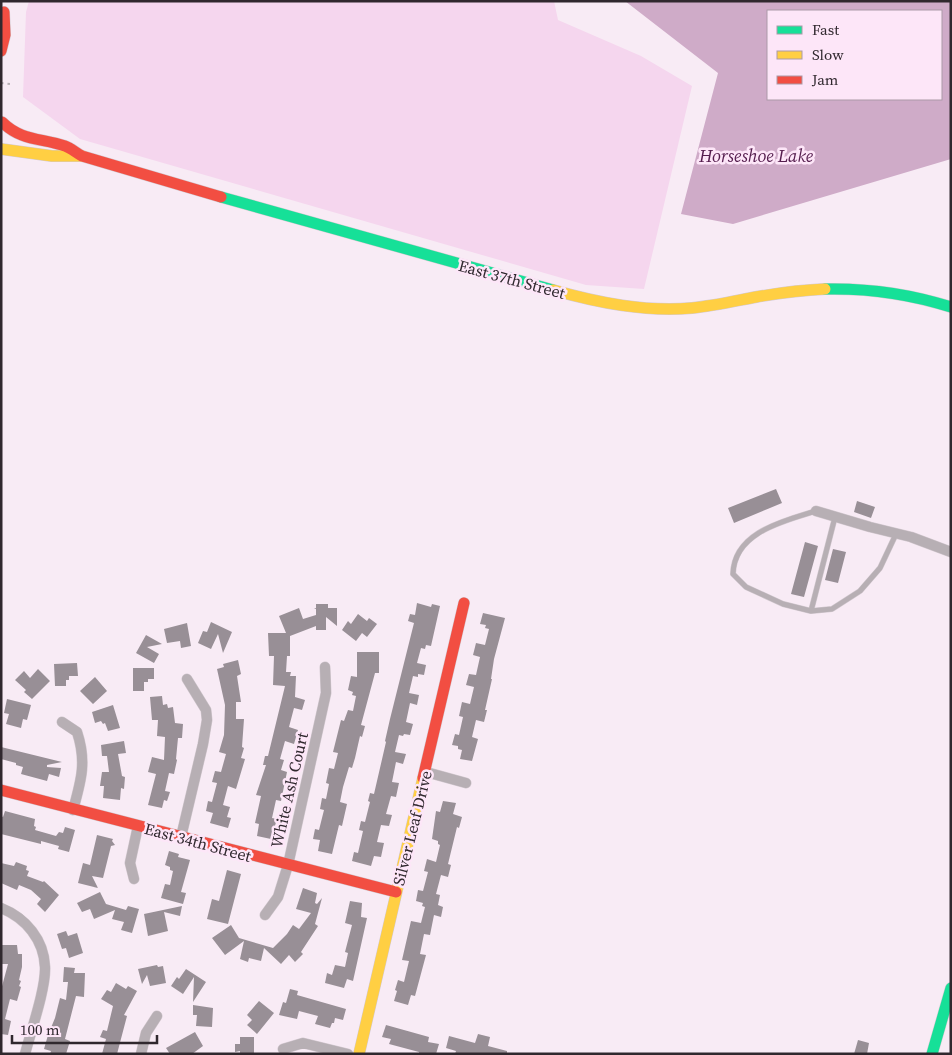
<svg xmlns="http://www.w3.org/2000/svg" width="952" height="1055" font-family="'Source Serif 4',serif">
  <rect width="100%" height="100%" fill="#f8ebf5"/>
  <path fill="#f5d6ee" d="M29 1H554L558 20 641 56 692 86 644 289 586 285 80 139 23 97 26 12Z"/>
  <path fill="#cfabc8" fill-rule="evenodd" d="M625 1H951V159L733 224 681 214 718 73ZM768 11H941V99H768Z"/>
  <path fill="#988f96" d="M776 489 782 503 734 523 728 508Z
    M857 501 875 507 871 518 854 512Z
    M805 542 818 546 804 597 791 594Z
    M833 549 846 552 838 583 825 580Z
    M417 603 431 607 432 604 440 606 431 646 426 645 425 649 421 648 417 663 426 665 424 675 418 674V677L413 676 409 693 419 695 417 705 410 703 406 722 413 724 410 735 404 734 403 736 399 735 395 752 406 754 403 764 396 762 392 782 399 783 396 797 391 796 386 814 392 815 389 826 381 825 377 842 384 843 381 857 374 856 371 866 352 861 354 852 358 853 363 831 359 830 361 821 365 822 370 802 368 801 370 793 374 794 386 742 385 741 390 719 414 623 408 621 410 614 415 615Z
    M316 604H328V608H337V626L326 617V630H316V626L290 636V656H287L286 672H291L290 676H296L295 697 305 700 302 710 294 708 289 727 298 730 294 744 285 741 280 759 284 760 281 770 287 772 281 801 276 800 272 818 277 819 271 839 257 836 259 824 255 823 261 796 256 795 266 765H263L265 756H268L285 686 273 685 274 656H269L268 633H286L279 616 299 608 303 619 316 615V609L314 608H316Z
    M483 613 505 618 494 659 491 679H492L485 710H487L484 722 476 720 472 737 478 739 472 761 460 759 462 750 458 749V746L452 745 455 734 459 735 463 717 459 716 462 702 470 704 474 687 466 685 469 674 476 675 480 657 473 655 476 643 485 645 489 629 485 628 486 625 480 624Z
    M358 614 367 621 369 618 377 624 367 637 362 633 356 641 342 630 348 621 351 624Z
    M211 622 232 632 223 653 218 634 211 649 198 643 203 631 207 632Z
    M187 623 191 646 181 648 180 641 167 643 164 629Z
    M146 635 162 644 147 647 159 654 154 663 136 653Z
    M357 652H379V673H375L361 725 365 726 362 737 360 736 355 758 352 768 349 767 343 787 340 802 347 804 342 826 339 825 332 854 318 851 320 840 313 839 315 829 319 830 324 810 320 809 322 798 326 799 329 784 326 783 329 768 334 769 338 753 333 752 341 720 344 721 348 710 353 711 356 696 352 695 353 692 348 690 351 676 357 677Z
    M238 660 241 674 237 676 241 702H236V719H244L242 747 244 748 241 758 245 759 236 789 228 786 223 805 230 807 227 817 231 818 228 828 210 823 213 813 206 811 208 801 212 802 217 783 212 782 215 771 221 772 226 754 219 752 224 735 225 705 217 669 224 667 223 664Z
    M77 663 78 676H69V680H66V686H55L54 664Z
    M133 668H154V679H148V682H144V691H133Z
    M38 669 50 681 32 699 24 692 26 690 15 680 24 671 30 678Z
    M95 677 107 691 93 704 80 691Z
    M162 696 163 705 167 704 168 708 173 707 175 723 183 724 182 738H178L176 759 177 760 174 774 169 773 165 791 170 792 167 801 164 800 162 808 148 805 156 774 148 772 152 757 164 760 165 737 157 736 158 720H152L150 697Z
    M7 699 31 705 27 720 23 719 21 728 6 724 9 714 4 713Z
    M113 705 120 728 108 731 105 723 103 724 101 721 95 723 92 712Z
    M124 741 126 753 118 754 122 776 125 777 124 789 121 788 120 800 103 798 104 786H100L102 772H109L107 756H102L101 745Z
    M1 747 62 762 47 765V767L61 768 59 777 49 774 47 781 21 774 23 767 16 765V763L1 759Z
    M443 801 456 803 453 814 462 817 459 828 457 827 448 864 451 865 448 877 441 875 436 894 440 895 438 905 443 907 441 917 434 915 430 935 424 934 420 954 426 955 415 996 411 995 408 1005 394 1001 397 991 395 990 398 980 404 982 409 961 402 960 411 921 421 923 425 907 422 906 423 903 416 901 418 890 423 891 428 872 424 871 427 859 436 862 440 845 438 844V841L432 839 436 811 440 812Z
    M5 811 35 819 34 826 36 827 35 830 56 836 59 832 63 833 65 827 75 830 69 852 58 849 59 846 41 841V844L1 834V816L3 817Z
    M97 835 113 839 112 841 115 845 111 846 103 878 92 876 98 888 78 883 83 863 90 865Z
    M169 851 179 854 178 857 190 860 181 892 186 893 183 904 161 898 165 884 170 885 173 871 170 870V867L165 865Z
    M16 862 27 866 26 870 29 871 27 876 43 882 44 881 59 895 45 912 37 904 41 899 31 890 19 885 17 890 1 883V863L14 866Z
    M227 870 241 874 228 924 207 919 212 899 219 901Z
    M303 888 317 893 315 903 317 904 322 898 315 924 318 926 301 952 303 954 295 962 289 955 281 964 264 948 261 961 249 958 248 962 240 959 244 941 225 955 212 938 231 925 239 938 273 948 287 934 293 925 299 929 311 913 296 909Z
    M100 892 106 904 126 910 128 906 139 909 132 933 121 930 124 922 112 919 115 910 94 919 90 909 82 912 77 903Z
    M350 901 362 903 361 917 367 918 353 981 347 979 344 988 325 983 327 973 332 975 335 965 345 967 348 953 345 952 352 925 345 923Z
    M182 906 180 916 164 912 168 931 148 936 144 914Z
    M66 931 68 936 77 933 83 953 69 958 66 948 62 949 57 934Z
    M2 945H17L18 954H22V967L19 980 21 981 19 986 21 987 17 1001 10 999 5 1019 11 1021 8 1035 1 1034V990L8 964H2Z
    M157 965 158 967 163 966 166 983 150 986 147 975 142 984 138 969Z
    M64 967 75 968 74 973H85L84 997 76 996 65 1039 70 1041 66 1054H50L51 1051 44 1049 48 1035 55 1018 60 998 66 1000 68 982H63Z
    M186 969 206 982 193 1002 194 977 183 994 171 986 177 977 179 979Z
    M116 983 126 989 128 986 137 991 124 1015 127 1016 117 1054H102L106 1039 100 1037 103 1030 107 1031 113 1006 101 999 107 990 111 992Z
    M290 989 298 991 297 995 346 1009 343 1020 335 1018 334 1023H332L330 1028 315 1024 318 1016 299 1011 297 1019 279 1015 283 1002 286 1003Z
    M259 1001 274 1013 257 1034 247 1025 252 1020 247 1015Z
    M193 1005 213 1008 212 1027 196 1026 197 1015H193Z
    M386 1025 429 1037 428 1042 439 1044 436 1054H419V1052L389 1044 391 1039 382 1037Z
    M195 1032 203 1046 192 1054H170L166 1048Z
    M478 1034 490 1037 488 1046 507 1051V1054H455L456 1051 446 1048 449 1036 475 1043Z
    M240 1037H254V1054H240V1051L235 1052V1044H240Z
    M858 1040 869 1043 867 1054H854Z"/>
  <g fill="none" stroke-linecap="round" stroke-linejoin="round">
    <g stroke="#d3c9d0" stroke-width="6">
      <path id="lane" d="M816 511C784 521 734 532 733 574L746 587 783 604 811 611 832 609 860 591 880 568 896 534
        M811 611 835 517"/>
    </g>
    <g stroke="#d3c9d0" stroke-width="11">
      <path id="street" d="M816 511 870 527 911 537 951 552
        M62 722 77 732C87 762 81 781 73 810
        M426 772 466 783
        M181 837 203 744 207 720 206 710 187 679
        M134 879 130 863 138 826
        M1 908C26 918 44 940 45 967 46 988 31 1031 25 1054
        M265 915 278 897 288 865 326 693 325 667
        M283 1049 303 1043 348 1054
        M141 1054 146 1033 157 1016"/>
    </g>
    <g stroke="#d3c9d0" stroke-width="12">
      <path id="fast" d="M221 197 553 290
        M825 289C868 288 910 294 951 307
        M932 1054 951 988"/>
    </g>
    <g stroke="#d3c9d0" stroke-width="12">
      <path id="slow" d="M1 149 52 156H82
        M553 290C599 303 645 312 692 308 714 306 735 301 756 297 779 293 802 290 825 289
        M359 1054 423 778"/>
    </g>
    <g stroke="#d3c9d0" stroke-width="12">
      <path id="jam" d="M1 51 5 35 4 12
        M2 122C21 141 41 138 65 146 71 148 76 153 82 156L221 197
        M423 778 464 603
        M1 790 396 892"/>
    </g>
    <path stroke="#b7afb4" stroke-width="2" stroke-dasharray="2.5 4" stroke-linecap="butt" d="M1 83 11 84"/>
    <use href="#lane" stroke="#b7afb4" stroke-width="5"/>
    <use href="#street" stroke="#b7afb4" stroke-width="10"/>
    <use href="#fast" stroke="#16e098" stroke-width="11"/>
    <use href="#slow" stroke="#ffcf43" stroke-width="11"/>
    <use href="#jam" stroke="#f24e42" stroke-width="11"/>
  </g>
  <g text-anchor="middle" stroke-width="5" stroke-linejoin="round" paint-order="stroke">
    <g font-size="16" fill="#30282e" stroke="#fde6f8">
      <text transform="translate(512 279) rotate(15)" y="6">East 37th Street</text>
      <text transform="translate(289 790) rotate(-77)" y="6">White Ash Court</text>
      <text transform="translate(412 828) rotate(-76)" y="6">Silver Leaf Drive</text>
      <text transform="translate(198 842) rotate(15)" y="6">East 34th Street</text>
    </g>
    <g font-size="18" font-style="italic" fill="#551d4e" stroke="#fde6f8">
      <text x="756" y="162">Horseshoe Lake</text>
    </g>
  </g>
  <rect width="952" height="1055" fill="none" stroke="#30282e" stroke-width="5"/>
  <rect x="767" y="10" width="175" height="90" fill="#fde6f8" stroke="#ab9aa7"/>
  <rect x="777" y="26" width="25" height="8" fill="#16e098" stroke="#ab9aa7"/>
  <text x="812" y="35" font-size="15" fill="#30282e">Fast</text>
  <rect x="777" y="51" width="25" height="8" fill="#ffcf43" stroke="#ab9aa7"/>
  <text x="812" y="60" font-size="15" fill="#30282e">Slow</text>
  <rect x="777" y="76" width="25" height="8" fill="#f24e42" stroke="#ab9aa7"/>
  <text x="812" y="85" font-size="15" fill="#30282e">Jam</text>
  <path d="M12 1035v8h145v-8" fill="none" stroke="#30282e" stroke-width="2.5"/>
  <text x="20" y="1035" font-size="15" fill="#30282e" stroke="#fde6f8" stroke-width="4" paint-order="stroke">100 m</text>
</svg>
